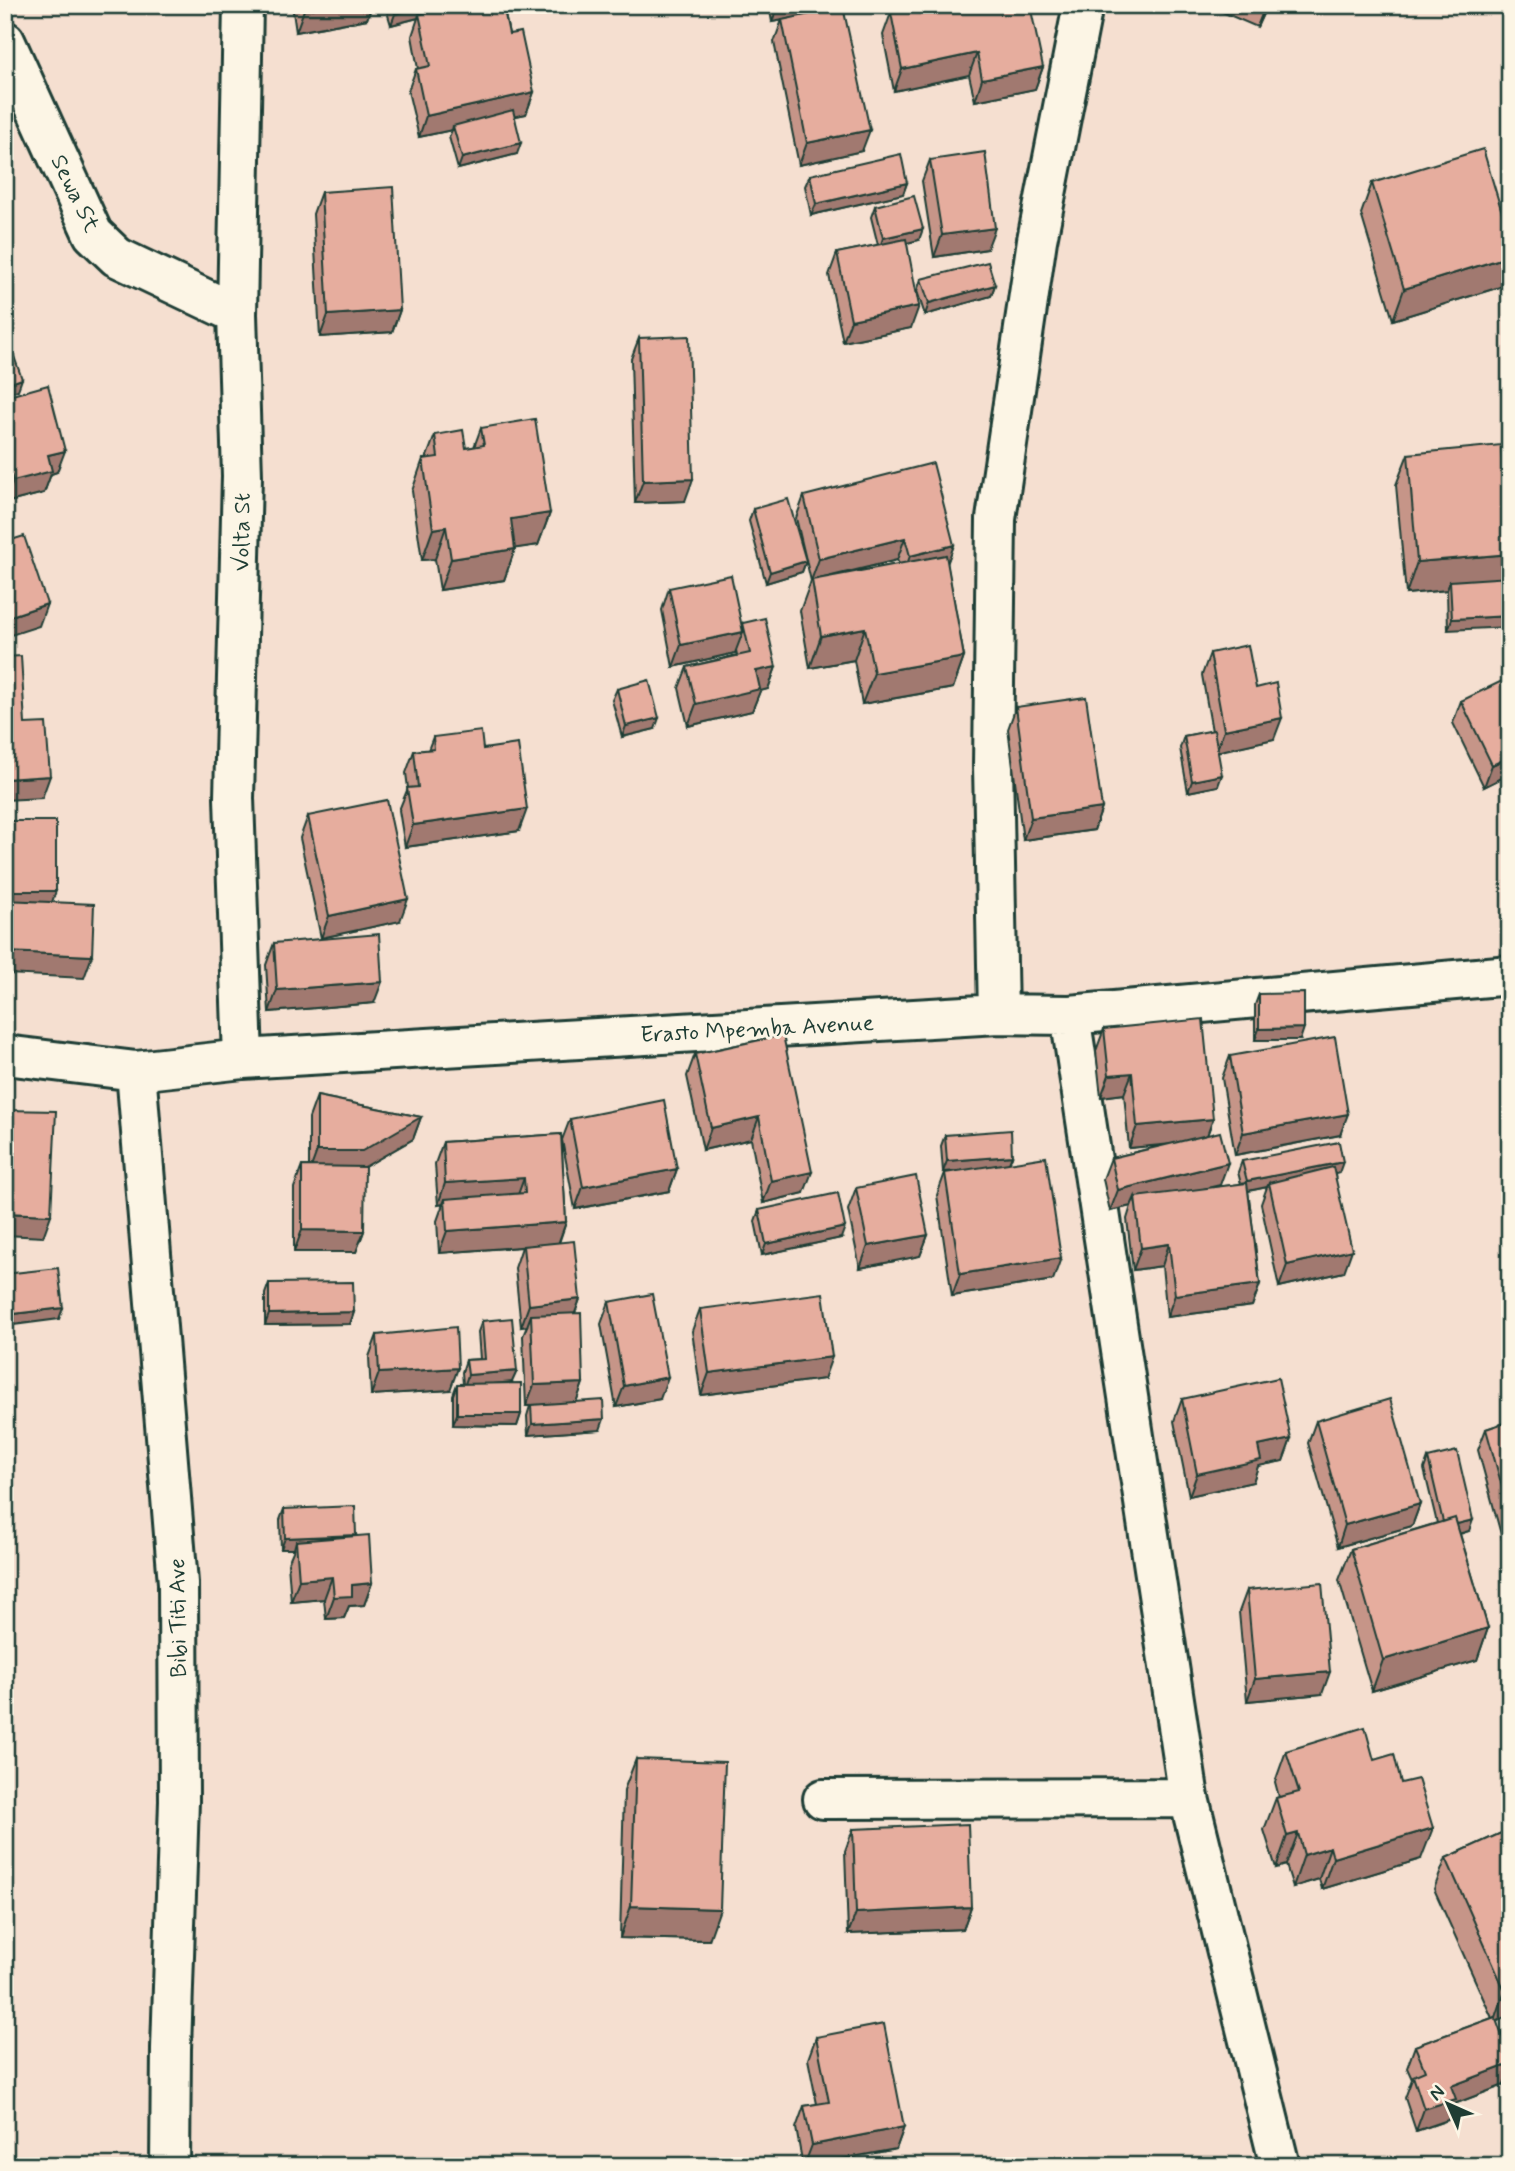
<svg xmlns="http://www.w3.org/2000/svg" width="1515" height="2171" font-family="Mynerve,sans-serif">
  <rect width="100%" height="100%" fill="#f5dfd0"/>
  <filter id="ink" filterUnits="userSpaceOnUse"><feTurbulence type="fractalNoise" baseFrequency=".0143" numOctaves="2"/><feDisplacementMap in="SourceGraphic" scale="14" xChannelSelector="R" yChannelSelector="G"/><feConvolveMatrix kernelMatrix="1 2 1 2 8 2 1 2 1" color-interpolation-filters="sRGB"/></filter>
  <g filter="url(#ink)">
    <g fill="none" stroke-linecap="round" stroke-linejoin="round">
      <g stroke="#1f3d34" stroke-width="44">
        <path id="minor" d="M5 41 93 234 117 257 237 314
          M998 1014 993 765 996 519 1037 240 1083 5
          M1070 1015 1189 1798 1280 2166
          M5 1055 136 1071 243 1059 998 1014 1070 1015 1510 975
          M243 1059 234 798 242 476 237 314 243 5
          M136 1071 178 1583 179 1801 171 2049 170 2166
          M823 1799 1189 1798"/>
      </g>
      <use href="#minor" stroke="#fcf5e5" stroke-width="38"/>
    </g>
    <path fill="#c69588" stroke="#1f3d34" stroke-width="2" fill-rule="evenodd" d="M292 5H372L367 19 296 32Z
      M385 5H449L448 8 455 7V5H503L509 34 534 92 526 114 515 116 517 154 458 169 449 137 452 130 419 137 408 91 416 69H418L412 36 418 18 391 25Z
      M769 5H869L844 10 862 151 799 165 774 42 782 20 772 22Z
      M1206 5H1267L1257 27Z
      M891 13 1043 67 1035 89 975 101 969 75 894 91 883 35Z
      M930 160 987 249 934 257 922 181Z
      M810 175 907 183 903 194 811 215 805 186Z
      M1372 183 1503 286 1393 320 1361 214Z
      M321 192 400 310 392 332 320 337 313 214Z
      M875 206 919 240 907 243 911 328 843 342 829 275 837 253 878 245 871 217Z
      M921 279 995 285 991 296 925 315 917 291Z
      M639 338 685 501 635 503 631 359Z
      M5 397 57 472 51 474 44 493 5 503Z
      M481 428 550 513 538 545 515 548 504 580 440 590 435 559 422 560 412 491 423 459H426L435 435 466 448 474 447Z
      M1408 454 1504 490 1448 630 1447 590 1406 594 1396 485Z
      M804 496 954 545 947 563 964 657 953 688 862 704 854 660 810 668 800 611 811 581 796 518ZM897 560 899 564 830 576Z
      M753 509 806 561 802 572 766 583 749 521Z
      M669 588 742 626 743 623 776 667 768 689 760 691 752 711 688 726 679 688 687 667 737 655 736 650 735 653 673 667 662 610Z
      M1210 653 1256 688 1274 739 1218 751V786L1188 792 1180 748 1184 736 1212 731 1202 675Z
      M617 689 655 729 622 737 612 700Z
      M1461 701 1510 774 1484 787 1453 723Z
      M1016 707 1102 808 1094 830 1023 840 1008 729Z
      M433 737 483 749 519 831 405 847 399 810 408 788 406 773 414 751 428 750Z
      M308 816 400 921 321 938 300 838Z
      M274 943 374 1003 269 1012 266 965Z
      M1259 994 1300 1040H1255V1005Z
      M1104 1029 1213 1119 1207 1135 1220 1185 1206 1188 1241 1184 1238 1172 1242 1161 1339 1173 1335 1174 1344 1272 1279 1287 1261 1204 1267 1187 1248 1191 1260 1284 1252 1306 1167 1317 1162 1266 1133 1270 1127 1219 1131 1206 1110 1211 1103 1179 1111 1158 1168 1144 1129 1148 1124 1094 1101 1097 1096 1051Z
      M783 1035 804 1193 763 1203 751 1139 703 1150 687 1076 695 1054Z
      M1230 1056 1340 1135 1235 1155 1222 1078Z
      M317 1096 421 1117 413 1139 364 1167V1231L356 1252H294V1188L302 1166H309V1118Z
      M570 1119 677 1169 669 1191 575 1209 562 1140Z
      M561 1134 566 1222 559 1243 580 1299 575 1313 583 1383 576 1402 600 1430 528 1435 527 1416 530 1406H526L523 1336 527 1326 521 1327 515 1268 522 1247 439 1253 437 1221 443 1204 438 1205 435 1164 443 1142Z
      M945 1135 1012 1156 1009 1163 1053 1280 952 1296 937 1195 945 1173 958 1171 943 1172 941 1146Z
      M1510 1169V1205L1507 1204Z
      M856 1188 928 1235 920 1256 860 1268 848 1210Z
      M759 1210 841 1238 762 1255 755 1221Z
      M269 1283 354 1312 350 1324 265 1325V1294Z
      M609 1302 660 1399 616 1407 601 1324Z
      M700 1309 824 1379 701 1395 692 1331Z
      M482 1321 512 1382 500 1383 521 1414 517 1426 453 1425V1395L457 1384H463L462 1372 466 1360 480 1359 478 1332Z
      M377 1335 450 1390 371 1395 369 1357Z
      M1182 1399 1291 1439 1283 1461 1258 1466 1253 1482 1189 1496 1174 1421Z
      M1316 1421 1420 1504 1412 1526 1338 1547 1308 1443Z
      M1510 1421V1536L1502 1538 1478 1450 1486 1429Z
      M1428 1458 1469 1531 1460 1534 1488 1628 1477 1660 1372 1691 1339 1580 1351 1549 1437 1523 1424 1469Z
      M284 1509 356 1535 372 1583 364 1605 349 1606 344 1618 326 1619 324 1599 291 1602 288 1563 294 1549H281L280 1520Z
      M1247 1590 1322 1694 1247 1701 1239 1612Z
      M1286 1751 1374 1760 1421 1859 1322 1889 1319 1879 1293 1887 1286 1865 1276 1868 1264 1830 1276 1798 1279 1797 1275 1782Z
      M636 1759 709 1940 620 1938 624 1790Z
      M853 1829 971 1907 963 1929 848 1934 845 1851Z
      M1510 1829V2015L1497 2021 1504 2085 1454 2104 1448 2120 1416 2131 1405 2098 1412 2079 1407 2068 1415 2046 1492 2018 1434 1889 1446 1858Z
      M816 2037 904 2127 896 2149 803 2166 796 2128 804 2106 817 2104 808 2059Z"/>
    <path fill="#a1796f" stroke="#1f3d34" stroke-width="2" d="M332 5H372L367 19 296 32 304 10Z
      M428 5H449L447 10 419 14 418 18 391 25 395 14Z
      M778 5H869L772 22Z
      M1267 5 1257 27 1265 6Z
      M977 53 969 75 894 91 902 69Z
      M1043 67 1035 89 975 101 982 79Z
      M534 92 526 114 454 130 453 126 452 130 419 137 426 116Z
      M870 130 862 151 799 165 807 143Z
      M521 143 517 154 458 169 462 158Z
      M907 183 903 194 811 215 816 204Z
      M995 228 987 249 934 257 942 235Z
      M923 229 919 240 879 250 883 238Z
      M1510 256V267L1503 286 1393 320 1404 289Z
      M995 285 991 296 925 315 929 303Z
      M919 306 911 328 843 342 851 320Z
      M400 310 392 332 320 337 328 315Z
      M22 379 18 390 5 394V385Z
      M65 451 57 472 51 474 44 493 5 503 13 481 48 455Z
      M693 479 685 501 635 503 643 481Z
      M550 513 538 545 499 551 511 519Z
      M446 527 435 559 422 560 433 529Z
      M905 538 897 560 811 581 819 559Z
      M954 545 946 567 902 578 910 556Z
      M515 549 504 580 440 590 451 559Z
      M1510 554V584L1450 581 1447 590 1406 594 1417 562Z
      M806 561 802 572 766 583 770 572Z
      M47 604 39 626 5 637V618Z
      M1510 616V627L1448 630 1452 619Z
      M865 628 854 660 810 668 821 636Z
      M743 632 735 653 673 667 681 645Z
      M964 657 953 688 862 704 874 673Z
      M776 667 768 689 760 691 752 711 688 726 696 704 756 671Z
      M659 718 655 729 622 737 626 726Z
      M1282 718 1274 739 1216 752 1224 730Z
      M1510 757V774L1484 787 1492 765Z
      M1222 775 1218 786 1188 792 1192 781Z
      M50 776 42 798 5 800V779Z
      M1102 808 1094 830 1023 840 1031 818Z
      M527 809 519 831 405 847 413 825Z
      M5 891H56L48 913H5Z
      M408 899 400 921 321 938 329 916Z
      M9 952 92 956 84 978 7 974 5 980V962Z
      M382 982 374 1003 269 1012 277 990Z
      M1304 1028 1300 1040H1255L1259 1029Z
      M1132 1073 1124 1094 1101 1097 1109 1075Z
      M1348 1114 1340 1135 1235 1155 1243 1133Z
      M421 1117 413 1139 354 1173H309L317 1151Z
      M759 1117 751 1139 703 1150 711 1128Z
      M1213 1119 1205 1141 1129 1148 1137 1126Z
      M1012 1156 1007 1168 943 1172 947 1161Z
      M1343 1162 1339 1173 1270 1187 1269 1183 1267 1187 1243 1192 1247 1181Z
      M1228 1163 1220 1185 1136 1205 1135 1197 1131 1206 1110 1211 1118 1190Z
      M677 1169 669 1191 575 1209 583 1187Z
      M812 1172 804 1193 763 1203 771 1181Z
      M524 1178 516 1200 445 1199 443 1204 438 1205 445 1183Z
      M5 1213 51 1215 43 1237 5 1235Z
      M566 1222 558 1244 439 1253 447 1231Z
      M845 1227 841 1238 762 1255 766 1244Z
      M302 1230 364 1231 356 1252H294Z
      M928 1235 920 1256 860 1268 868 1246Z
      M1169 1244 1162 1266 1133 1270 1141 1248Z
      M1352 1250 1344 1272 1279 1287 1287 1265Z
      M1061 1258 1053 1280 952 1296 960 1274Z
      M1260 1284 1252 1306 1167 1317 1175 1295Z
      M580 1299 572 1321 531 1315 527 1326 521 1327 529 1305Z
      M63 1308 59 1319 5 1326V1315Z
      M354 1312 350 1324 265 1325 269 1314Z
      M832 1357 824 1379 701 1395 709 1373Z
      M458 1368 450 1390 371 1395 379 1373Z
      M517 1371 512 1382 464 1387 468 1375Z
      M668 1377 660 1399 616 1407 624 1386Z
      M583 1383 575 1405 526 1406 534 1385Z
      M457 1414H521L517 1426 453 1425Z
      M604 1419 600 1430 528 1435 532 1424Z
      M1291 1439 1283 1461 1258 1466 1253 1482 1189 1496 1197 1474 1258 1446Z
      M1420 1504 1412 1526 1338 1547 1345 1525Z
      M1510 1517V1536L1502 1538Z
      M1473 1520 1469 1531 1440 1539 1444 1527Z
      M11 1523 5 1539V1524Z
      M356 1535 352 1546 296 1541 294 1549H281L285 1538Z
      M332 1577 324 1599 291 1602 299 1580Z
      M372 1583 364 1605 349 1606 344 1618 326 1619 334 1597 352 1585Z
      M1488 1628 1477 1660 1372 1691 1383 1660Z
      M1330 1672 1322 1694 1247 1701 1255 1679Z
      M1433 1828 1421 1859 1322 1889 1333 1858Z
      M1298 1833 1286 1865 1276 1868 1287 1836Z
      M1330 1847 1319 1879 1293 1887 1304 1855Z
      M631 1906 720 1909 709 1940 620 1938Z
      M971 1907 963 1929 848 1934 856 1913Z
      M1510 1989V2015L1494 2023 1505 1991Z
      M1510 2064V2068L1504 2085 1454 2104 1448 2120 1416 2131 1424 2109 1451 2086Z
      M904 2127 896 2149 804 2166 812 2145Z"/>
    <path fill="#e6ad9e" stroke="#1f3d34" stroke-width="2" d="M303 5H332L304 10Z
      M393 5H428L395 14Z
      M461 5H503L509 34 521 32 534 92 426 116 416 69 430 66 419 14Z
      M929 5H1030L1043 67 982 79 977 53 902 69 891 13Z
      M843 7 870 130 807 143 782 20Z
      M513 110 521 143 462 158 453 126Z
      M1483 149 1510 239V256L1404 289 1372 183Z
      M985 152 995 228 942 235 930 160Z
      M901 154 907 183 816 204 810 175Z
      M393 187 400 310 328 315 321 192Z
      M914 196 923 229 883 238 875 206Z
      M906 239 919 306 851 320 837 253Z
      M988 262 995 285 929 303 921 279Z
      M5 331 22 379 5 385Z
      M689 336 693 479 643 481 639 338Z
      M48 385 65 451 48 455 52 471 13 481 5 453V397Z
      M535 419 550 513 511 519 515 549 451 559 446 527 433 529 423 459 438 457 435 435 463 430 466 448 484 445 481 428Z
      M1501 445 1504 490 1510 489V554L1417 562 1408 454Z
      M933 463 954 545 910 556 905 538 819 559 804 496Z
      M788 499 806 561 770 572 753 509Z
      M24 536 47 604 5 618V542Z
      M946 555 964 657 874 673 865 628 821 636 812 580Z
      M731 575 743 632 681 645 669 588Z
      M1510 577V616L1452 619 1450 581Z
      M765 618 776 667 756 671 760 689 696 704 687 667 750 653 743 623Z
      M1248 645 1256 688 1276 683 1282 718 1224 730 1210 653Z
      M21 656 25 724 46 723 50 776 5 779V657Z
      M1510 677V757L1492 765 1461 701Z
      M649 680 659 718 626 726 617 689Z
      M1086 697 1102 808 1031 818 1016 707Z
      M1214 730 1222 775 1192 781 1184 736Z
      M481 731 483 749 518 744 527 809 413 825 407 788 418 787 414 751 434 749 433 737Z
      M387 800 408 899 329 916 308 816Z
      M5 821H56V891H5Z
      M5 900 94 904 92 956 9 952 8 972 5 971Z
      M379 934 382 982 277 990 274 943Z
      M1304 993V1028L1259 1029V994Z
      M1203 1019 1213 1119 1137 1126 1132 1073 1109 1075 1104 1029Z
      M783 1035 812 1172 771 1181 759 1117 711 1128 695 1054Z
      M1335 1037 1348 1114 1243 1133 1230 1056Z
      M317 1096 421 1117 362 1151H317Z
      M664 1100 677 1169 583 1187 570 1119Z
      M5 1110 56 1111 51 1215 5 1213Z
      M1011 1130 1012 1156 947 1161 945 1135Z
      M1220 1132 1228 1163 1118 1190 1111 1158Z
      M561 1134 566 1222 447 1231 445 1199 525 1193 524 1178 445 1183 443 1142Z
      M1339 1142 1343 1162 1247 1181 1242 1161Z
      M1046 1157 1061 1258 960 1274 945 1173Z
      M302 1166 365 1167 364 1231 302 1230Z
      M1333 1167 1352 1250 1287 1265 1269 1183Z
      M916 1176 928 1235 868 1246 856 1188Z
      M1247 1183 1260 1284 1175 1295 1169 1244 1141 1248 1135 1197Z
      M838 1193 845 1227 766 1244 759 1210Z
      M574 1241 580 1299 529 1305 523 1246Z
      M58 1268 63 1308 5 1315V1274Z
      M353 1282 354 1312 269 1314V1283Z
      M823 1293 832 1357 709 1373 700 1309Z
      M652 1294 668 1377 624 1386 609 1302Z
      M581 1313 583 1383 534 1385 531 1315Z
      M512 1318 517 1371 468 1375 466 1360 485 1359 482 1321Z
      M456 1327 458 1368 379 1373 377 1335Z
      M1278 1378 1291 1439 1258 1446 1261 1460 1197 1474 1182 1399Z
      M521 1383V1414H457V1384Z
      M1390 1399 1420 1504 1345 1525 1316 1421Z
      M603 1400 604 1419 532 1424 531 1405Z
      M1510 1421V1515L1486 1429Z
      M1457 1451 1473 1520 1457 1524 1455 1518 1443 1522 1428 1458Z
      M5 1480H6L11 1523 5 1524Z
      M355 1506 356 1535 285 1538 284 1509Z
      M1455 1518 1488 1628 1383 1660 1351 1549Z
      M369 1535 372 1583 352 1585V1596L334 1597 332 1577 299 1580 296 1541Z
      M1322 1583 1330 1672 1255 1679 1247 1590Z
      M1365 1727 1374 1760 1394 1754 1401 1783 1418 1779 1433 1828 1333 1858 1330 1847 1304 1855 1298 1833 1287 1836 1276 1798 1299 1792 1286 1751Z
      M636 1759 725 1762 720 1909 631 1906Z
      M968 1824 971 1907 856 1913 853 1829Z
      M1510 1829V1989L1505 1991 1446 1858Z
      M1495 2017 1510 2057V2064L1451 2086 1456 2099 1424 2109 1413 2076 1425 2071 1415 2046Z
      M884 2024 904 2127 812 2145 804 2106 829 2102 816 2037Z"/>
  </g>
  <g text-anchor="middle" stroke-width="6" stroke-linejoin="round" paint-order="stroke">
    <g font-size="23" fill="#1f3d34" stroke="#fcf5e5">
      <text transform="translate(76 193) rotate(64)" y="8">Sewa St</text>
      <text transform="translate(241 532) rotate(-89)" y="8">Volta St</text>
      <text transform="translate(757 1028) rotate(-3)" y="8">Erasto Mpemba Avenue</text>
      <text transform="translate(177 1618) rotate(-91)" y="8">Bibi Titi Ave</text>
    </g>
  </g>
  <rect width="1515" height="2171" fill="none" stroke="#fcf5e5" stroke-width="28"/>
  <rect x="14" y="14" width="1487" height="2143" fill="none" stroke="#1f3d34" stroke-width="2.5" filter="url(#ink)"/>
  <g transform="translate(1448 2104) rotate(315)" stroke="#fcf5e5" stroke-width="5" paint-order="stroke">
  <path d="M0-5L12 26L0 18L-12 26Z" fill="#1f3d34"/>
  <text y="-10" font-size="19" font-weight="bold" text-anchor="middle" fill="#1f3d34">N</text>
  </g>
</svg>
